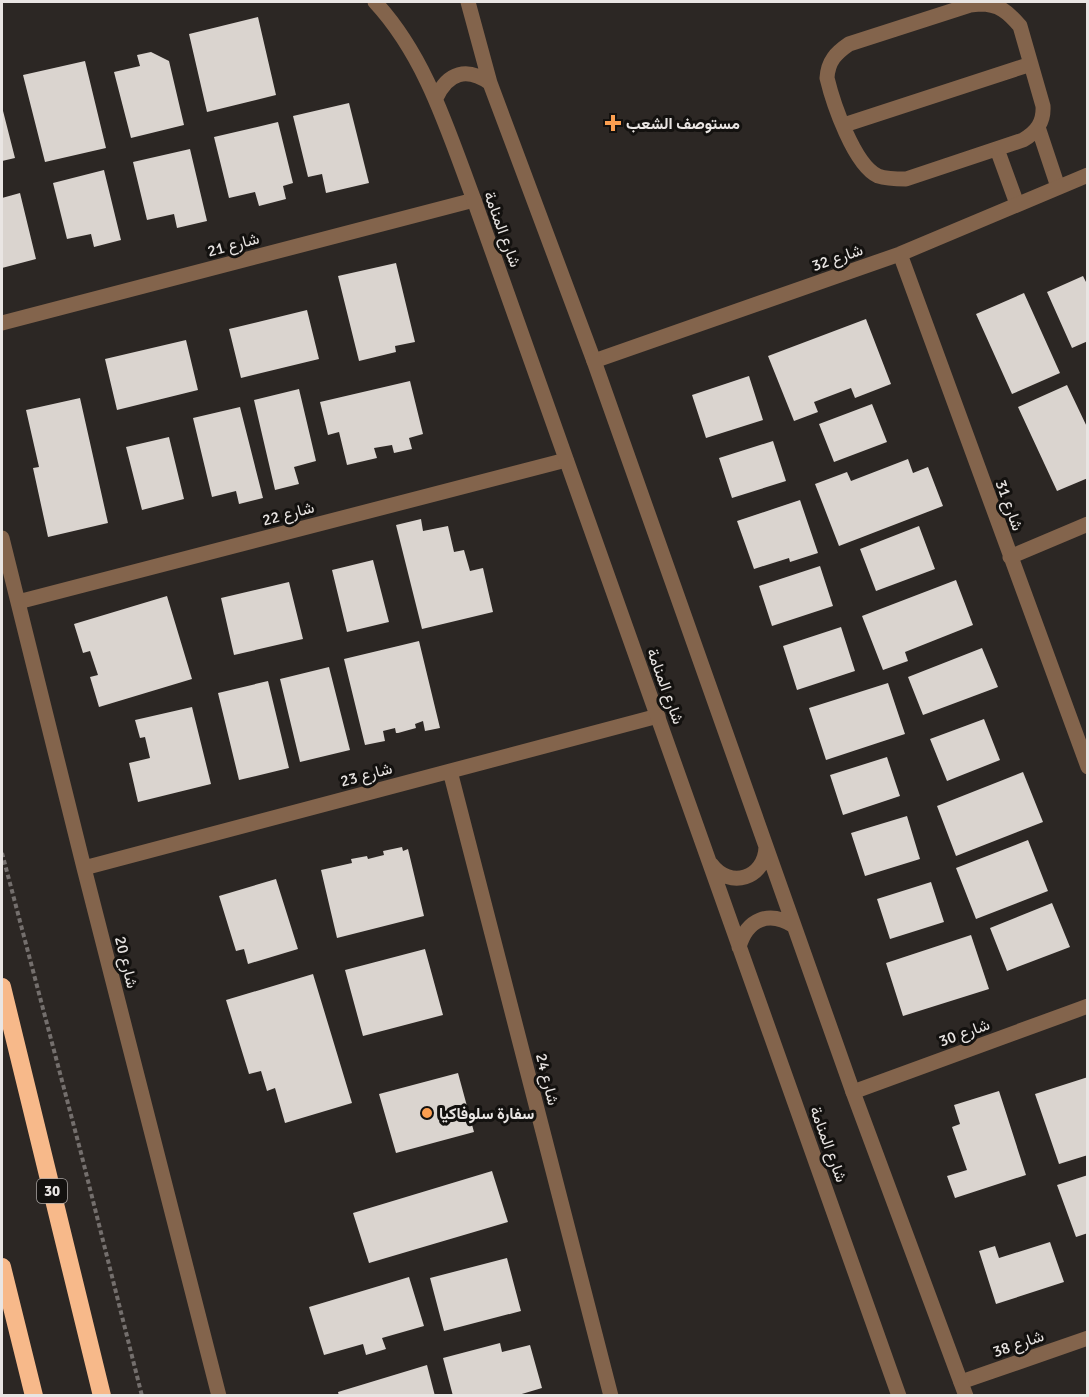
<svg xmlns="http://www.w3.org/2000/svg" width="1089" height="1397" font-family="Signika,Vazirmatn,sans-serif">
  <rect width="100%" height="100%" fill="#2c2724"/>
  <path fill="#dad4cf" d="M258 17 276 95 207 112 189 34Z
    M151 52 169 61 184 125 131 138 114 72 140 66 137 55Z
    M85 61 106 148 45 162 23 75Z
    M349 103 369 183 326 193 322 174 308 177 293 116Z
    M2 107 15 158 2 161Z
    M278 122 293 183 283 186 286 199 259 206 255 192 229 198 214 137Z
    M190 149 207 221 177 228 174 214 147 220 133 162Z
    M104 170 121 240 94 247 91 234 67 239 53 183Z
    M20 193 36 259 2 268V198Z
    M396 263 415 342 395 346 396 352 359 361 338 276Z
    M1083 276 1088 286V341L1072 348 1047 292Z
    M1024 293 1060 373 1012 394 976 314Z
    M307 310 319 359 241 378 229 329Z
    M866 319 891 384 855 398 851 388 814 402 818 412 794 421 768 356Z
    M186 340 198 390 117 410 105 359Z
    M749 376 763 420 706 438 692 395Z
    M410 381 423 434 409 438 412 449 394 453 392 445 374 448 377 458 347 465 339 432 328 435 320 402Z
    M1067 385 1088 429V478L1057 491 1018 407Z
    M299 389 316 461 294 467 299 484 275 490 254 400Z
    M80 398 108 523 48 537 33 468 39 467 26 410Z
    M872 404 887 442 834 462 819 424Z
    M240 407 263 498 239 504 236 491 212 497 193 418Z
    M169 437 184 499 142 510 126 447Z
    M773 441 786 481 732 498 719 458Z
    M908 459 913 473 928 467 943 506 839 546 815 484 847 472 851 481Z
    M800 500 818 553 790 562 789 558 754 569 737 521Z
    M421 519 423 531 448 526 454 552 464 550 470 571 483 568 493 612 422 629 396 525Z
    M919 526 935 569 876 591 860 549Z
    M373 560 389 622 347 632 332 570Z
    M820 566 833 606 772 626 759 586Z
    M956 580 973 625 905 652 908 661 883 670 862 616Z
    M289 582 303 639 234 655 221 598Z
    M167 596 192 679 99 707 90 677 98 675 90 651 83 653 74 624Z
    M841 627 855 671 797 690 783 646Z
    M419 641 440 728 425 731 423 721 415 724 416 728 398 733H396L395 728 383 731 385 741 365 745 344 659Z
    M982 648 998 687 923 715 908 677Z
    M329 667 350 750 300 762 280 679Z
    M268 681 289 768 239 780 218 693Z
    M888 683 905 734 826 760 809 708Z
    M192 707 211 784 138 802 129 763 150 758 145 737 140 738 135 720Z
    M984 719 1000 760 947 781 930 739Z
    M887 757 900 796 843 815 830 775Z
    M1023 772 1043 822 956 856 937 806Z
    M907 816 920 859 865 876 851 833Z
    M1028 840 1048 891 976 919 956 868Z
    M402 847 403 851 408 849 424 916 337 938 321 870 352 863 351 859 367 856 368 859 384 855 383 851Z
    M276 879 298 949 248 964 244 949 236 951 219 896Z
    M931 882 944 922 890 939 877 899Z
    M1052 903 1070 947 1007 971 990 928Z
    M971 935 989 989 903 1016 886 963Z
    M425 949 443 1015 363 1036 345 970Z
    M313 974 352 1103 285 1123 275 1088 267 1091 261 1071 249 1074 226 1000Z
    M458 1073 474 1132 396 1153 379 1094Z
    M1088 1077V1155L1059 1164 1035 1094Z
    M999 1091 1026 1175 955 1198 947 1176 967 1170 952 1127 960 1124 954 1105Z
    M492 1171 508 1222 369 1263 353 1213Z
    M1088 1175V1233L1076 1237 1057 1185Z
    M1050 1242 1064 1282 996 1304 979 1251 995 1246 999 1258Z
    M507 1258 521 1311 444 1331 430 1278Z
    M409 1277 424 1326 382 1338 386 1349 366 1355 363 1344 324 1355 309 1307Z
    M500 1343 502 1352 530 1345 542 1388 515 1396H453L443 1358Z
    M427 1365 435 1396H339L338 1392Z"/>
  <g fill="none" stroke-linecap="round" stroke-linejoin="round">
    <path stroke="#746f6d" stroke-width="4" stroke-dasharray="4.5 3" stroke-linecap="butt" d="M2 853 81 1153 142 1396"/>
    <path stroke="#83644c" stroke-width="15" d="M980 4C999 4 1008 12 1020 26L1043 106C1044 122 1037 132 1023 140L906 179C897 179 887 179 878 176 854 165 833 103 827 78 828 61 836 53 849 44L970 5Z
      M844 125 1031 64
      M1038 127 1058 187
      M997 149 1017 204"/>
    <path stroke="#83644c" stroke-width="15" d="M900 254 1088 767
      M2 323 474 200
      M594 361 900 254 1088 175
      M2 538 84 868 219 1396
      M1010 557 1088 524
      M18 602 566 460
      M450 771 611 1396
      M84 868 658 716
      M853 1092 1088 1006
      M961 1382 1088 1338"/>
    <path stroke="#83644c" stroke-width="15" d="M375 2C426 57 448 131 474 200L899 1396
      M468 2 490 83 594 361 853 1092 966 1396
      M436 98C448 72 467 67 490 83
      M711 864C730 890 765 878 766 847
      M739 947C747 919 769 910 794 926"/>
    <path stroke="#f7b98a" stroke-width="18" d="M2 987 102 1396
      M2 1267 34 1396"/>
  </g>
  <g fill="#fb9e50" stroke="#13110f" stroke-width="2">
    <path d="M610 114h6v6h6v6h-6v6h-6v-6h-6v-6h6z"/>
    <circle cx="427" cy="1113" r="6"/>
  </g>
  <g text-anchor="middle" stroke-width="6" stroke-linejoin="round" paint-order="stroke">
    <rect fill="#13110f" stroke="#a9a5a3" stroke-width="1.5" x="37" y="1179" width="30" height="24" rx="4.5"/>
    <g font-size="15" font-weight="bold" fill="#e9e5e3">
      <text x="52" y="1196">30</text>
    </g>
    <g font-size="16" font-weight="bold" fill="#e9e5e3" stroke="#13110f" text-anchor="start">
      <text x="626" y="129">مستوصف الشعب</text>
      <text x="439" y="1119">سفارة سلوفاكيا</text>
    </g>
    <g font-size="16" fill="#e9e5e3" stroke="#13110f">
      <text transform="translate(503 229) rotate(70)" y="6">شارع المنامة</text>
      <text transform="translate(233 244) rotate(-15)" y="6">شارع 21</text>
      <text transform="translate(837 257) rotate(-19)" y="6">شارع 32</text>
      <text transform="translate(1010 505) rotate(70)" y="6">شارع 31</text>
      <text transform="translate(288 513) rotate(-15)" y="6">شارع 22</text>
      <text transform="translate(666 686) rotate(70)" y="6">شارع المنامة</text>
      <text transform="translate(366 774) rotate(-15)" y="6">شارع 23</text>
      <text transform="translate(127 962) rotate(76)" y="6">شارع 20</text>
      <text transform="translate(964 1032) rotate(-20)" y="6">شارع 30</text>
      <text transform="translate(548 1079) rotate(76)" y="6">شارع 24</text>
      <text transform="translate(829 1144) rotate(70)" y="6">شارع المنامة</text>
      <text transform="translate(1018 1343) rotate(-19)" y="6">شارع 38</text>
    </g>
  </g>
  <rect width="1089" height="1397" fill="none" stroke="#e9e5e3" stroke-width="6"/>
</svg>
